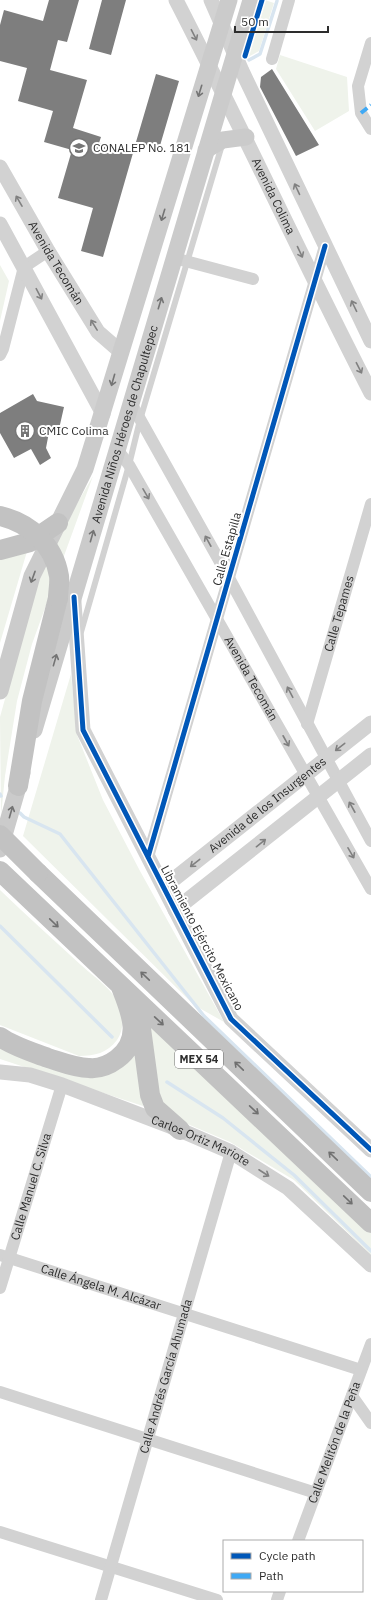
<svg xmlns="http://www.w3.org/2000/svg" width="371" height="1600" font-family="'IBM Plex Sans',sans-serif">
  <rect width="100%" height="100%" fill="#fff"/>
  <path fill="#eff3eb" d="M265 0 274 3 259 51 248 57Z
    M280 55 347 77 349 111 315 131 276 69Z
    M0 265 9 281 0 321Z
    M93 476 32 644 17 701 5 776 1 816 0 717 37 583 59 535Z
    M28 548 0 643V559Z
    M71 674 77 735 103 800 140 871 224 1022 194 1005 23 836Z
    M0 890C27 916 54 940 81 965 93 976 113 989 119 1005 124 1016 124 1030 117 1040 107 1053 95 1056 79 1056L0 1025Z
    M145 1017 371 1233V1255L294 1180 230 1142 178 1120 159 1100Z
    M136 1035 145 1097 143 1106 0 1059V1047L81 1076Z"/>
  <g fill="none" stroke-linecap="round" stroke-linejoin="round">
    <path stroke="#d8e5f0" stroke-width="3.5" d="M249 60 260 54 277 1
      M0 794 1 796
      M20 813 24 817 60 834 204 1016 371 1177
      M0 926 112 1037
      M167 1082 223 1118 294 1175 371 1251"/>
  </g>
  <path fill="#7e7e7e" d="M49 0H79L67 42 58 40 50 70 87 80 73 128 101 137 99 143 133 153 103 257 81 251 93 208 58 198 72 150 44 142 53 111 18 101 27 68 0 61V25L4 10 43 21Z
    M102 0H126L111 55 89 49Z
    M272 69 319 145 296 156 260 87 261 77Z
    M156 74 179 81 159 149 136 142Z
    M33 394 37 401 64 407 59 429 50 427 46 448 51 458 40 465 31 449 14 458 0 433V413Z"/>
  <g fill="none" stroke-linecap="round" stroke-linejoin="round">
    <path stroke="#d2d2d2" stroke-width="6" d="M81 632 129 465 140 420 222 145"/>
    <g stroke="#d2d2d2" stroke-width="12">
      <path d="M371 43 358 86 361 113 371 129"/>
      <path d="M272 59 289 0"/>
      <path d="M174 258 253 279"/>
      <path d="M0 355 3 349 24 267 48 251"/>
      <path d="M131 403 229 578 371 841"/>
      <path id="s1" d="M117 449 129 465 371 889"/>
      <path id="s2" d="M307 724 371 504"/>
      <path d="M148 857 325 246"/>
      <path id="s3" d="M0 1255 361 1370"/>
      <path id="s4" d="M0 1288 62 1085"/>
      <path d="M0 1392 316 1493"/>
      <path d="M352 1396 371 1423"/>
      <path d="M0 1532 217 1600"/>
      <path id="s5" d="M298 1541 371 1344"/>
      <path id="s6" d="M101 1600 231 1152"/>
      <path d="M277 1600 280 1591"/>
    </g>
    <g stroke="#d2d2d2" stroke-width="15">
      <path id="s7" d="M176 0C243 130 304 263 371 393"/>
      <path d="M211 0 242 71 371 341"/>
      <path id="s8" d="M0 167 48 251 98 332 121 352"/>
      <path d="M0 224 103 414"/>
      <path d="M74 602 83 730 231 1019 371 1150"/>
      <path id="s9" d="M164 887 371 723"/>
      <path d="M175 910 371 755"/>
      <path id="s10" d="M0 1072 30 1075 62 1085 180 1130 231 1152 288 1188 371 1265"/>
    </g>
    <g stroke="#cbcbcb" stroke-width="17">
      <path d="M206 150 223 140 246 137"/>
      <path d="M0 691 32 576 85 469 229 0"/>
      <path id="s11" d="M34 730 251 0"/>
      <path d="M0 849 22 773"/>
    </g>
    <path stroke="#c2c2c2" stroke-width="20" d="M0 550 30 542 58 523
      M18 786 32 701 58 598
      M0 871 371 1223
      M38 873 371 1192
      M140 1021 150 1095 155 1108 180 1130
      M0 1037C14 1047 32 1052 48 1058 61 1062 75 1068 89 1068 99 1069 109 1065 117 1059 143 1040 131 1012 121 987"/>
    <path stroke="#c2c2c2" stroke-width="20" d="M0 516C30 523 54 545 59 576 60 583 58 591 58 598
      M0 835 38 873"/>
    <path stroke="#3fa9f5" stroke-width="4" stroke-dasharray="8 4" stroke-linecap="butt" d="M361 113 371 105"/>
    <g stroke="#fff" stroke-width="8">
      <path id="cycleway" d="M245 56 262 0
        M74 597 83 730 231 1019 371 1150
        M148 857 325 246"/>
    </g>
    <use href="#cycleway" stroke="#0057b8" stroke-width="5"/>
  </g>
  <defs><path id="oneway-shaft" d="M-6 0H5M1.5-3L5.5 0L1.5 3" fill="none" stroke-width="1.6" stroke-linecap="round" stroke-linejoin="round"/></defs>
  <g stroke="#808080">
    <use href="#oneway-shaft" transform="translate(194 35) rotate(63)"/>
    <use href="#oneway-shaft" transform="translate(297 189) rotate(-115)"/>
    <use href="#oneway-shaft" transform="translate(19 201) rotate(-120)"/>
    <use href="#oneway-shaft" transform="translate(300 252) rotate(65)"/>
    <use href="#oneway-shaft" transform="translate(39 294) rotate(62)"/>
    <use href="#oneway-shaft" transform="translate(354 306) rotate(-116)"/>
    <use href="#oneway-shaft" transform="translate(94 325) rotate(-122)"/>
    <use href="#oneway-shaft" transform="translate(359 368) rotate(63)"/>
    <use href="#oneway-shaft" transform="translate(146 494) rotate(60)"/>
    <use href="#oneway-shaft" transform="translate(208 541) rotate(-119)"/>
    <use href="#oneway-shaft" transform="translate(290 692) rotate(-118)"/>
    <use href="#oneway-shaft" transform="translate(286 741) rotate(61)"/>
    <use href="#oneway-shaft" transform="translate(340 747) rotate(142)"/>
    <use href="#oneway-shaft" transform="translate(352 807) rotate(-119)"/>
    <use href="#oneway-shaft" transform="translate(261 843) rotate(-39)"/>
    <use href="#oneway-shaft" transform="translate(351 853) rotate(60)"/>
    <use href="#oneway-shaft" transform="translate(195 863) rotate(142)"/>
    <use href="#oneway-shaft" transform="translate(264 1173) rotate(33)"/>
  </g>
  <g stroke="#747474">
    <use href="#oneway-shaft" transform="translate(200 91) rotate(107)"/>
    <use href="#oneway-shaft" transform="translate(163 215) rotate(107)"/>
    <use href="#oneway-shaft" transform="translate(160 303) rotate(-73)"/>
    <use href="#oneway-shaft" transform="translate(113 380) rotate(106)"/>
    <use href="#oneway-shaft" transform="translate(92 536) rotate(-74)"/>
    <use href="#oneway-shaft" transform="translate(33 577) rotate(110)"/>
    <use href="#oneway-shaft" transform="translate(55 660) rotate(-74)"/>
    <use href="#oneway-shaft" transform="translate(11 812) rotate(-74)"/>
  </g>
  <g stroke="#707070">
    <use href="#oneway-shaft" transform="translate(54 923) rotate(44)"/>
    <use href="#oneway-shaft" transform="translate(145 976) rotate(-136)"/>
    <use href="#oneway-shaft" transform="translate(159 1021) rotate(43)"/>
    <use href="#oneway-shaft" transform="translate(239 1066) rotate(-136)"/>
    <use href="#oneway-shaft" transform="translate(254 1110) rotate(43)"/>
    <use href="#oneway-shaft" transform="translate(333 1156) rotate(-136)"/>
    <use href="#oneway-shaft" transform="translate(348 1200) rotate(44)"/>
  </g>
  <defs>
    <g id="university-ring" transform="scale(1)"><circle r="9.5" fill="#fff" stroke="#767676" stroke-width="1.5"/><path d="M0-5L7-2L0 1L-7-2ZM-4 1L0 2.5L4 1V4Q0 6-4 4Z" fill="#767676"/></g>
    <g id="building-ring" transform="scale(1)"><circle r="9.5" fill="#fff" stroke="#767676" stroke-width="1.5"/><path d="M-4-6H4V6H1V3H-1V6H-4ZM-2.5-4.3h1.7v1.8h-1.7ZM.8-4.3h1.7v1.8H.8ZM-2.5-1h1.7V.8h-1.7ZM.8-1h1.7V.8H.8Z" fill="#767676"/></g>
  </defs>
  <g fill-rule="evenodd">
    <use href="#university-ring" x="79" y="148"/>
    <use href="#building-ring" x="25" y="431"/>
  </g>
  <g text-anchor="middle" stroke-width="4" stroke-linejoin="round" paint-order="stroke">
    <rect fill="#fff" stroke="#6c6c6c" stroke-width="1" x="175" y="1050" width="48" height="18" rx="3"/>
    <g font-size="11" font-weight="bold" fill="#2d2d2d">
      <text x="199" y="1063">MEX 54</text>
    </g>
    <g font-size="12" fill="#2d2d2d" stroke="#fff" text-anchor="start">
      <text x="93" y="152">CONALEP No. 181</text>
      <text x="39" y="435">CMIC Colima</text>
    </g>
    <g font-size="12" fill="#2d2d2d" stroke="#fff">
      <text dy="4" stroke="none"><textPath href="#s7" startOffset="219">Avenida Colima</textPath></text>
      <text dy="4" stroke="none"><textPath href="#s8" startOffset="111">Avenida Tecomán</textPath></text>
      <text dy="4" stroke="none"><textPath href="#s11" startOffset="319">Avenida Niños Héroes de Chapultepec</textPath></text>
      <text transform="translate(227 549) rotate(-74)" y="4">Calle Estapilla</text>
      <text dy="4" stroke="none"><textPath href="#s2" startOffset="115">Calle Tepames</textPath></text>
      <text dy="4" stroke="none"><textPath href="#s1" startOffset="266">Avenida Tecomán</textPath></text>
      <text dy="4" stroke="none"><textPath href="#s9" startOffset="132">Avenida de los Insurgentes</textPath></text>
      <text transform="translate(202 938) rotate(62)" y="4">Libramiento Ejército Mexicano</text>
      <text dy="4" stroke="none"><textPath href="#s10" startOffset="213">Carlos Ortiz Mariote</textPath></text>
      <text dy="4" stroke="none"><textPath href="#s4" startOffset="106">Calle Manuel C. Silva</textPath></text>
      <text dy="4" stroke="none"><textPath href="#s3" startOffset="106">Calle Ángela M. Alcázar</textPath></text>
      <text dy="4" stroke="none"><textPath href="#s6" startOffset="233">Calle Andrés García Ahumada</textPath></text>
      <text dy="4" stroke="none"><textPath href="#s5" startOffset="105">Calle Melitón de la Peña</textPath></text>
    </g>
  </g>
  <rect x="223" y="1540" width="140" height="52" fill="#ffffff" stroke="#ababab"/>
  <rect x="231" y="1553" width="20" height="6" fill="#0057b8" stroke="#ababab"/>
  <text x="259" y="1560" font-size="12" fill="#2d2d2d">Cycle path</text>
  <rect x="231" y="1573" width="20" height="6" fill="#3fa9f5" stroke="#ababab"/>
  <text x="259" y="1580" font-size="12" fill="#2d2d2d">Path</text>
  <path d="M235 26v6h93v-6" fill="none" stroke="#2d2d2d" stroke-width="2"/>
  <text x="241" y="26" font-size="12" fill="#2d2d2d" stroke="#ffffff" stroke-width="3" paint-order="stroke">50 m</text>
</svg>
